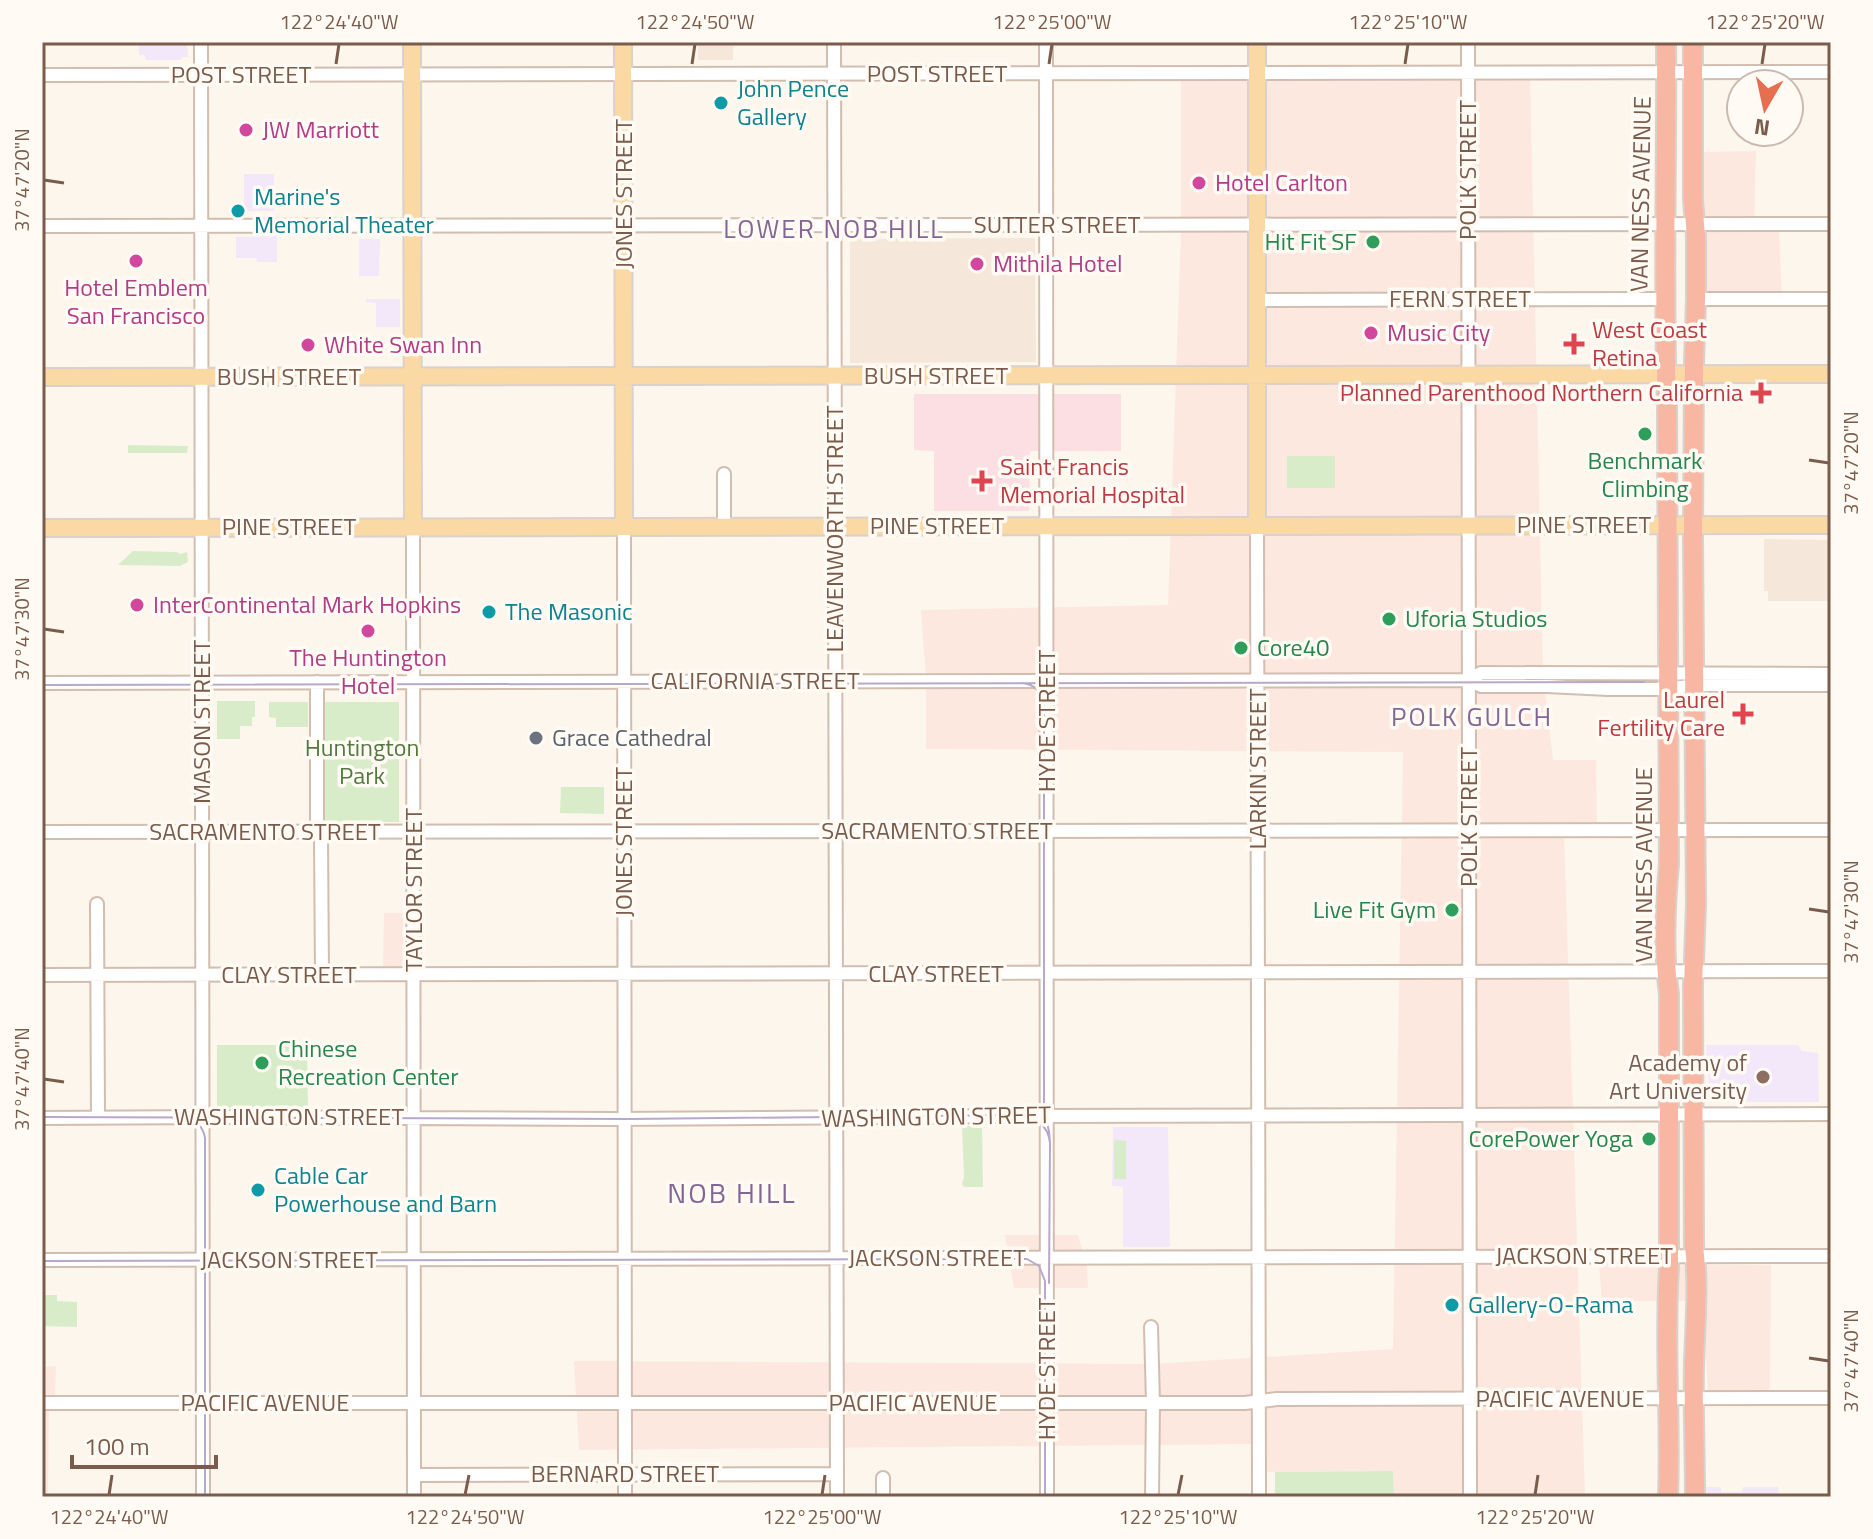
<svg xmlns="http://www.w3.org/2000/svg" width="1873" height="1539" font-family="'Titillium Web',sans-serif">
  <rect width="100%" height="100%" fill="#fdf6ec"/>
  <path fill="#f5e8da" d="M698 42H733V60H698Z
    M1035 238 1036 362 850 363V239Z
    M1764 539 1831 540V601H1768V591H1764Z"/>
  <path fill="#fde8e0" d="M1181 73H1530L1543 673 1553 760H1596L1597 830H1564L1585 1497H1394L1393 1471 1259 1472 1258 1444 579 1450 574 1361 1152 1364 1393 1349 1403 752 926 749V680L921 610 1168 605 1181 231Z
    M1756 151 1754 230 1779 231 1782 295 1701 294 1700 152Z
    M384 913H403V967H383Z
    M1005 1235H1078L1087 1266 1088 1288H1014Z
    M1771 1265 1770 1390H1708L1702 1301H1602L1599 1266Z
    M56 1366 55 1395 49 1408 48 1497H42V1367Z"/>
  <path fill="#f3e8fa" d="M139 42H187L188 57H182L181 60H146L144 55H139Z
    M244 174H274V211H244Z
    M277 236V262H257L256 258H236V237Z
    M359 239H380L379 276H359Z
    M366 299H400V327H376V303L366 302Z
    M1706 1045H1798L1802 1051 1818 1053 1819 1102H1710Z
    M1113 1127H1168L1170 1247H1123V1187L1112 1186Z
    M1706 1487H1721V1492H1742L1743 1487H1778L1779 1497H1707Z"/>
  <path fill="#fbdfe3" d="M914 394H1121V451H1030L1029 511H934V451L914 450Z"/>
  <path fill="#d8ecc9" d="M128 445 188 446 187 453H128Z
    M1287 456H1335V488H1287Z
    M133 551 176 552 181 554 187 552 188 562 180 566 118 565Z
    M217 701H255V717H252V726H240V739H217Z
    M269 702H308V727H276V718L269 717Z
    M325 702H399V822H325Z
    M561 787H604V814L560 813Z
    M217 1045H307L308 1108H217Z
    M962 1126H982L983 1187H964L962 1184 964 1177Z
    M1114 1140 1126 1141V1179H1114Z
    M42 1295H57V1301L77 1302V1327L42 1326Z
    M1393 1471 1394 1497H1275V1472Z"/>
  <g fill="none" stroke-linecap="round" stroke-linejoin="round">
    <g stroke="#d1beb0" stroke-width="16">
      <path id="minor" d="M201 42 203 1497
        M834 42 837 1497
        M1046 42 1047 1497
        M1468 42 1470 1497
        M42 75 1831 72
        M42 226 1831 224
        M1696 299H1831
        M1257 300 1664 299
        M1257 526 1259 1497
        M413 527 414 1497
        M624 527 625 1497
        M724 527V474
        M1469 680 1481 673 1831 674
        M317 682V823L321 839 322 975
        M42 683 1469 680 1481 686H1547L1608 689H1657L1705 685H1831
        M42 832 1831 830
        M97 904 98 1117
        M42 975 1831 971
        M42 1118 216 1117 614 1119 1035 1116 1831 1114
        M42 1260 1831 1256
        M1151 1327 1153 1403 1152 1497
        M42 1403H1245L1277 1399 1831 1398
        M414 1475 837 1474
        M883 1478V1497"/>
    </g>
    <g stroke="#dad1cd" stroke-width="20">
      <path id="major" d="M412 42 413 527
        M623 42 624 527
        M1257 42V526
        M42 377 1831 374
        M42 528 1831 525"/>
    </g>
    <g stroke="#dad1cd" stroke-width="22">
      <path id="highway" d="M1666 42C1667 164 1663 286 1667 408L1669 864C1665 907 1663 951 1669 994V1268C1664 1345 1671 1420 1668 1497
        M1693 42V200L1696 237V299L1694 362 1693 539 1696 905 1693 986 1694 1246C1699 1286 1695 1325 1694 1365 1693 1409 1695 1453 1695 1497"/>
    </g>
    <use href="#minor" stroke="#fff" stroke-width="12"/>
    <use href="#major" stroke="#fbd9a5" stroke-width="16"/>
    <use href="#highway" stroke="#f7b7a3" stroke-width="18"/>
    <path stroke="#b9a8c9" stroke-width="2" d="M1023 683C1036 685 1042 692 1044 704V1112L1049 1131 1050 1143 1049 1283
      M42 685 1644 682
      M42 1117 631 1119 1016 1115C1035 1117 1048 1124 1050 1143
      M183 1117C195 1120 203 1125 205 1138V1497
      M42 1261 1027 1259 1039 1266 1045 1281V1497"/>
  </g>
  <path fill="none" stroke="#7a5c4d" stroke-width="3" d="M336 64 339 44M692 64 695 44M1049 64 1052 44M1405 64 1408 44M1762 64 1765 44M44 180 64 183M1809 460 1829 463M44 629 64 632M1809 909 1829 912M44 1079 64 1082M1809 1358 1829 1361M109 1495 112 1475M465 1495 469 1475M822 1495 825 1475M1178 1495 1182 1475M1535 1495 1538 1475"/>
  <g fill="#0f9aa8" stroke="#fffaf3" stroke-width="3">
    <circle cx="721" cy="103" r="8"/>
    <circle cx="238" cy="211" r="8"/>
    <circle cx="489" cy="612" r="8"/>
    <circle cx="258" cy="1190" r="8"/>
    <circle cx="1452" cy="1305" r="8"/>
  </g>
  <g fill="#d1479c" stroke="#fffaf3" stroke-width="3">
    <circle cx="246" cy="130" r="8"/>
    <circle cx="1199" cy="183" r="8"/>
    <circle cx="136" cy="261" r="8"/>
    <circle cx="977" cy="264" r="8"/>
    <circle cx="1371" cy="333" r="8"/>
    <circle cx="308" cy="345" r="8"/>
    <circle cx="137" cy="605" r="8"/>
    <circle cx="368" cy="631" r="8"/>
  </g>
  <g fill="#2e9e5b" stroke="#fffaf3" stroke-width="3">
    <circle cx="1373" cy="242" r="8"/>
    <circle cx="1645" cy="434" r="8"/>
    <circle cx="1389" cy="619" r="8"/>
    <circle cx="1241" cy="648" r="8"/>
    <circle cx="1452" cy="910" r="8"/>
    <circle cx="262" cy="1063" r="8"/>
    <circle cx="1649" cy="1139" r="8"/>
  </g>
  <g fill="#e0444e" stroke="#fffaf3" stroke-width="3">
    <path d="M1570 332h8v8h8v8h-8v8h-8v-8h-8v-8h8z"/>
    <path d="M1757 381h8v8h8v8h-8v8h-8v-8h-8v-8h8z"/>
    <path d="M978 469h8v8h8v8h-8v8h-8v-8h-8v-8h8z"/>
    <path d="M1739 702h8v8h8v8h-8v8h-8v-8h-8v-8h8z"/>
  </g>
  <circle fill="#6b7280" stroke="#fffaf3" stroke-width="3" cx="536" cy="738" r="8"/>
  <circle fill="#8d6e63" stroke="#fffaf3" stroke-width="3" cx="1763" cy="1077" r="8"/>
  <g text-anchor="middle" stroke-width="7" stroke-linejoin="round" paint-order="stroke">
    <g font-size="24" fill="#7a5c4d" stroke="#fffaf3">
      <text x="937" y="82">POST STREET</text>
      <text x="241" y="83">POST STREET</text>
      <text transform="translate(1468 170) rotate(-90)" y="8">POLK STREET</text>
      <text transform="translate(624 194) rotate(-90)" y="8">JONES STREET</text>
      <text transform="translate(1641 194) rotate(-89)" y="8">VAN NESS AVENUE</text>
      <text x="1057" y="233">SUTTER STREET</text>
      <text x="1460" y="307">FERN STREET</text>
      <text x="936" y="384">BUSH STREET</text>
      <text x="289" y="385">BUSH STREET</text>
      <text x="1584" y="533">PINE STREET</text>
      <text x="937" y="534">PINE STREET</text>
      <text x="289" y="535">PINE STREET</text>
      <text transform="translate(835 529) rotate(-90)" y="8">LEAVENWORTH STREET</text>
      <text x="755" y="689">CALIFORNIA STREET</text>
      <text transform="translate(1047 721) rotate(-90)" y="8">HYDE STREET</text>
      <text transform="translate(202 722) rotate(-90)" y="8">MASON STREET</text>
      <text transform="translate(1258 769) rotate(-90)" y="8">LARKIN STREET</text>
      <text transform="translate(1469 817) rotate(-90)" y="8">POLK STREET</text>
      <text x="937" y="839">SACRAMENTO STREET</text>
      <text x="265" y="840">SACRAMENTO STREET</text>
      <text transform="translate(624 842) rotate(-90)" y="8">JONES STREET</text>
      <text transform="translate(1644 865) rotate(-90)" y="8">VAN NESS AVENUE</text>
      <text transform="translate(414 890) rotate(-90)" y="8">TAYLOR STREET</text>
      <text x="936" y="982">CLAY STREET</text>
      <text x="289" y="983">CLAY STREET</text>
      <text x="289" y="1125">WASHINGTON STREET</text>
      <text transform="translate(936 1117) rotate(-1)" y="8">WASHINGTON STREET</text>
      <text x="1584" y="1264">JACKSON STREET</text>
      <text x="937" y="1266">JACKSON STREET</text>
      <text x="289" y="1268">JACKSON STREET</text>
      <text transform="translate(1047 1369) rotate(-90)" y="8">HYDE STREET</text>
      <text x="1560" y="1407">PACIFIC AVENUE</text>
      <text x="265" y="1411">PACIFIC AVENUE</text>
      <text x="913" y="1411">PACIFIC AVENUE</text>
      <text x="625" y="1482">BERNARD STREET</text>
    </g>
    <g font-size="24" fill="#0d838f" stroke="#fffaf3" text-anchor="start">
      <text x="737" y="97">John Pence<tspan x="737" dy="28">Gallery</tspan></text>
      <text x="254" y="205">Marine's<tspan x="254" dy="28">Memorial Theater</tspan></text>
      <text x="505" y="620">The Masonic</text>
      <text x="274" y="1184">Cable Car<tspan x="274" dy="28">Powerhouse and Barn</tspan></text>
      <text x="1468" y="1313">Gallery-O-Rama</text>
    </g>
    <g font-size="24" fill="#b23c85" stroke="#fffaf3" text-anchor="start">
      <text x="262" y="138">JW Marriott</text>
      <text x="1215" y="191">Hotel Carlton</text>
      <text x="993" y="272">Mithila Hotel</text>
      <text x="136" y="296" text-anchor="middle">Hotel Emblem<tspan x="136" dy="28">San Francisco</tspan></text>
      <text x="1387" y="341">Music City</text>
      <text x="324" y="353">White Swan Inn</text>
      <text x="153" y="613">InterContinental Mark Hopkins</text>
      <text x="368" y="666" text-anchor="middle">The Huntington<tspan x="368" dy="28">Hotel</tspan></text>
    </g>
    <g font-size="24" fill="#27864d" stroke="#fffaf3" text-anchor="end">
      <text x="1357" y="250">Hit Fit SF</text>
      <text x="1645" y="469" text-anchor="middle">Benchmark<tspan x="1645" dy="28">Climbing</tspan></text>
      <text x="1405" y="627" text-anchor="start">Uforia Studios</text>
      <text x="1257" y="656" text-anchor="start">Core40</text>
      <text x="1436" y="918">Live Fit Gym</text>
      <text x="278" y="1057" text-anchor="start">Chinese<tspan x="278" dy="28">Recreation Center</tspan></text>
      <text x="1633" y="1147">CorePower Yoga</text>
    </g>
    <g font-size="24" fill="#be3a42" stroke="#fffaf3" text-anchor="start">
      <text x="1592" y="338">West Coast<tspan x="1592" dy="28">Retina</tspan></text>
      <text x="1743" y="401" text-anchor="end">Planned Parenthood Northern California</text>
      <text x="1000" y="475">Saint Francis<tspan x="1000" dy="28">Memorial Hospital</tspan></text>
      <text x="1725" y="708" text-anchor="end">Laurel<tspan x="1725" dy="28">Fertility Care</tspan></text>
    </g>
    <g font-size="24" fill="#5b616d" stroke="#fffaf3" text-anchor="start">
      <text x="552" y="746">Grace Cathedral</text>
    </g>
    <g font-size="24" fill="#537a41" stroke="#fffaf3">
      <text x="362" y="756">Huntington<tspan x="362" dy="28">Park</tspan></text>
    </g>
    <g font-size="24" fill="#785e54" stroke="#fffaf3" text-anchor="end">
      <text x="1747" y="1071">Academy of<tspan x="1747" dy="28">Art University</tspan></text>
    </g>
    <g font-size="26" letter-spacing="2" fill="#846695" stroke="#fffaf3">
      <text x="834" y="238">LOWER NOB HILL</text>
      <text x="1472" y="726">POLK GULCH</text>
    </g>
    <g font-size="28" letter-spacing="2" fill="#846695" stroke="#fffaf3">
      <text x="732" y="1203">NOB HILL</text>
    </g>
  </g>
  <rect width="1873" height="1539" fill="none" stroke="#fffaf3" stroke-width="88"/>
  <g transform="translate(1765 108) rotate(189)"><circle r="38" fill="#fffaf3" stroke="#cabbb1" stroke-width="2"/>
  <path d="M0-6L14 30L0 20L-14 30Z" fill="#e76f51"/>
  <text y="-12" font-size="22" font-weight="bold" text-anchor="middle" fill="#7a5c4d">N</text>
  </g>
  <path d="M72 1455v12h144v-12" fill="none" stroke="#7a5c4d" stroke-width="4"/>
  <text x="84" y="1455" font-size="24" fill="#7a5c4d" stroke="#fffaf3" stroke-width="6" paint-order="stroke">100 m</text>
  <rect x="44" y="44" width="1785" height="1451" fill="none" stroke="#7a5c4d" stroke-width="3"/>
  <g font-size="20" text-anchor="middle" fill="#7a5c4d">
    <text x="339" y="29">122°24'40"W</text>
    <text x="695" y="29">122°24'50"W</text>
    <text x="1052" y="29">122°25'00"W</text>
    <text x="1408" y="29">122°25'10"W</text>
    <text x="1765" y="29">122°25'20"W</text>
    <text transform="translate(22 180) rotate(-90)" y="7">37°47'20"N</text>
    <text transform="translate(1851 463) rotate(-90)" y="7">37°47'20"N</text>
    <text transform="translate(22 629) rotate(-90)" y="7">37°47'30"N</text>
    <text transform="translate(1851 912) rotate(-90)" y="7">37°47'30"N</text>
    <text transform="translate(22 1079) rotate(-90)" y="7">37°47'40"N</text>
    <text transform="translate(1851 1361) rotate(-90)" y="7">37°47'40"N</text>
    <text x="109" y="1524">122°24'40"W</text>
    <text x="465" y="1524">122°24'50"W</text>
    <text x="822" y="1524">122°25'00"W</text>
    <text x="1178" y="1524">122°25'10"W</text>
    <text x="1535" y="1524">122°25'20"W</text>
  </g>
</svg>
